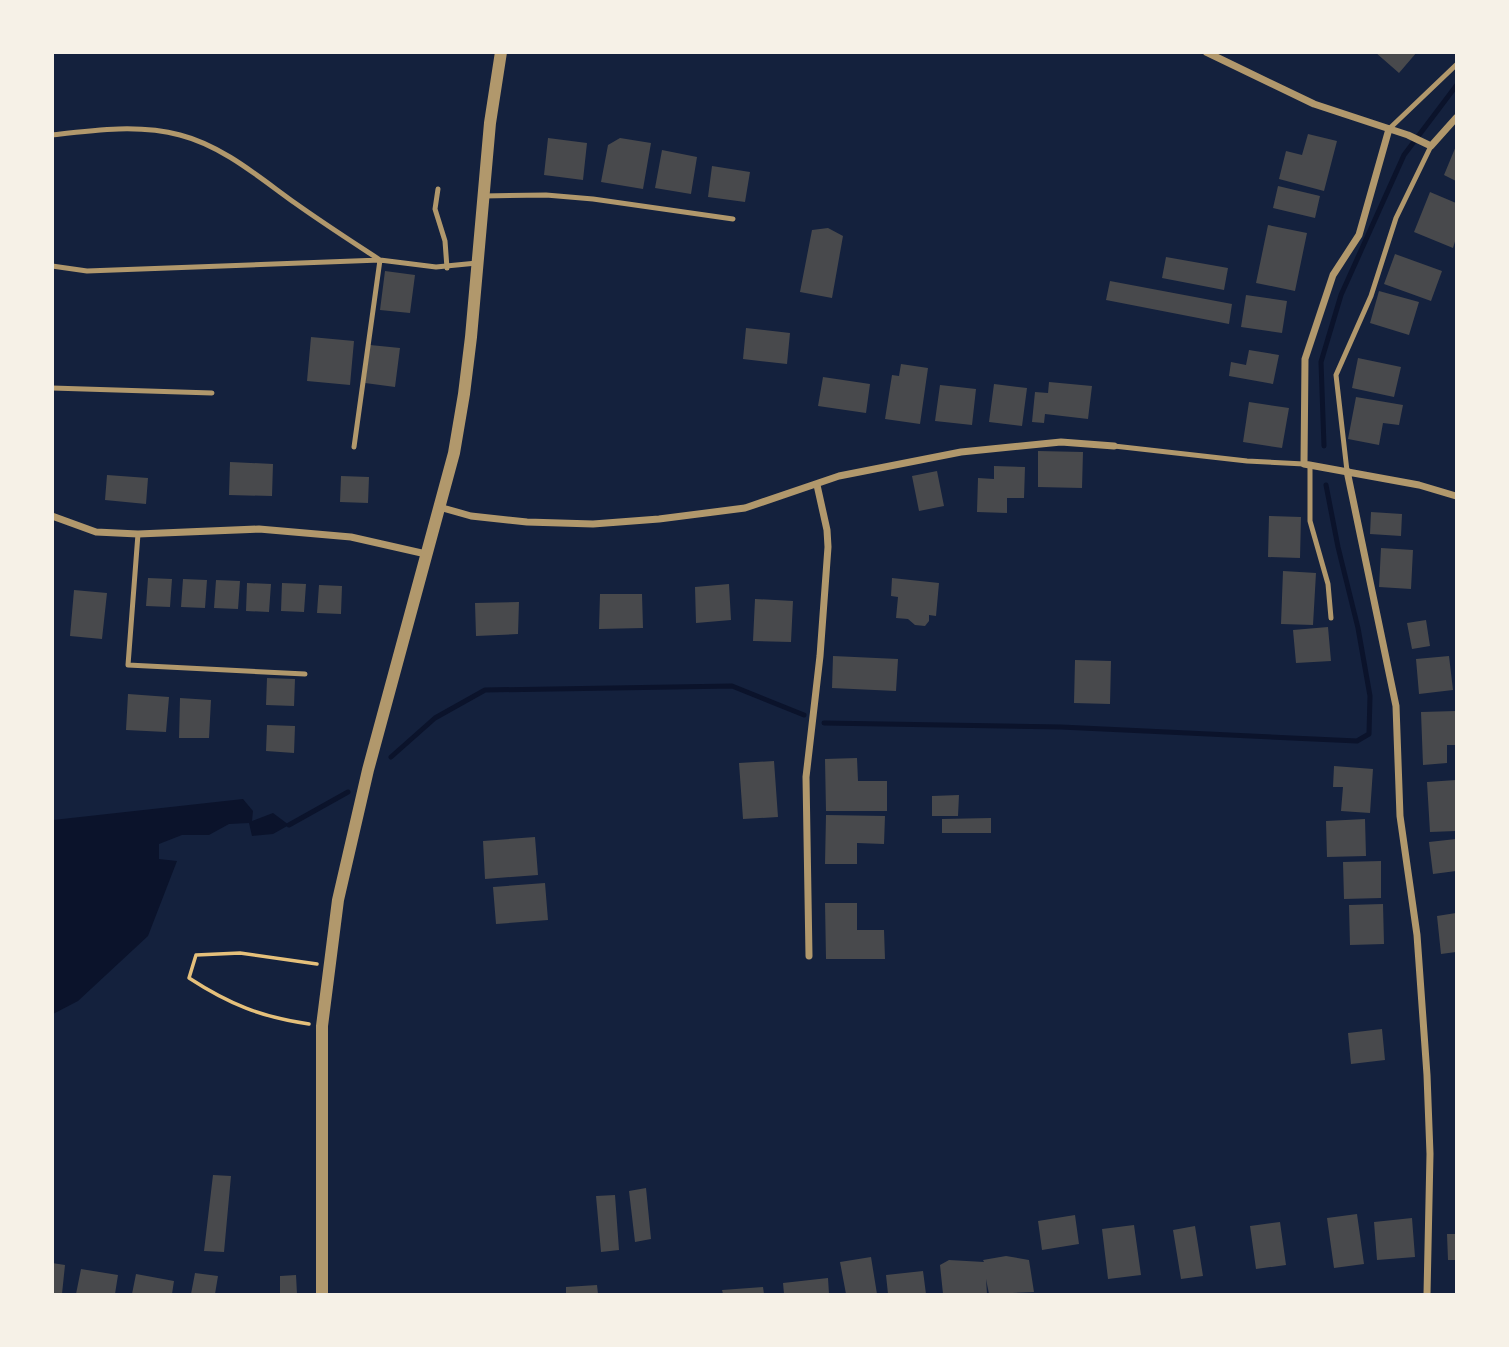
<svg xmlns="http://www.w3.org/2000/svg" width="1509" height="1347" font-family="'Crimson Pro',serif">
  <rect width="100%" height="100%" fill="#14213d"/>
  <path fill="#0b132b" d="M243 799 253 811 252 821 273 813 289 825 273 834 252 836 249 823 229 824 209 835H182L159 844V859L177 861 148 936 78 1001 53 1014V820Z"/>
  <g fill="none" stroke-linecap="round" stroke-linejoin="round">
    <path stroke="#0b132b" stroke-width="5" d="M1324 446 1321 362 1341 295 1404 155 1456 86
      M824 723 1061 727 1357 741 1369 734 1370 696 1358 628 1338 547 1326 485
      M391 757 435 718 485 690 732 686 804 715
      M289 825 348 792"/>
  </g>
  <path fill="#48494c" d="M1375 52H1417L1399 73Z
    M1308 134 1337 141 1324 191 1279 179 1286 151 1302 155Z
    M548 138 587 143 583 180 544 175Z
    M620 138 651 143 643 189 601 182 608 145Z
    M1456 146V181L1444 175Z
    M662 150 697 157 691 194 655 188Z
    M712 166 750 172 745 202 708 197Z
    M1278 186 1320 196 1315 218 1273 208Z
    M1430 192 1456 203V238L1453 248 1414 232Z
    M1268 225 1307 233 1295 291 1256 283Z
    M828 228 843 236 832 298 800 292 812 230Z
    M1395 254 1442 271 1431 301 1384 284Z
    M1166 257 1228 268 1224 290 1162 278Z
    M385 271 415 275 410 313 380 310Z
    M1110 281 1232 304 1229 324 1106 300Z
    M1379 291 1419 302 1409 335 1370 323Z
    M1246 295 1287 301 1282 333 1241 327Z
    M746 328 790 333 787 364 743 359Z
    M311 337 354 341 350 385 307 381Z
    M370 345 400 348 395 387 365 383Z
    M1249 350 1279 355 1273 384 1229 376 1231 362 1246 365Z
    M1358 358 1401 367 1394 397 1352 388Z
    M901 364 928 368 920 424 885 419 892 375 899 376Z
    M823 377 870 384 866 413 818 406Z
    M1049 382 1092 386 1088 419 1045 414 1044 423 1032 422 1035 392 1048 393Z
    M994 384 1027 388 1022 426 989 422Z
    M940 385 976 389 972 425 935 421Z
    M1356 397 1403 405 1399 425 1383 423 1379 445 1348 439Z
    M1249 402 1289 408 1282 448 1243 442Z
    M1038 451 1083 452 1082 488 1038 487Z
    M230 462 273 464 272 496 229 495Z
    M994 466 1025 467 1024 498H1007V513L977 512 978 478 994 479Z
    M937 471 944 506 919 511 912 476Z
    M107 475 148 478 146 504 105 500Z
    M341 476 369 477 368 503 340 502Z
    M1371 512 1402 514 1401 536 1370 534Z
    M1269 516 1301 517 1300 558 1268 557Z
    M1381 548 1413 550 1411 589 1379 587Z
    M1283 571 1316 573 1313 625 1281 624Z
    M148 578 172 579 170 607 146 606Z
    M892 578 939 583 936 616 929 615V621L925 626 915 625 908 619 896 618 898 597 891 596Z
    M183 579 207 580 205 608 181 607Z
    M216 580 240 581 238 609 214 608Z
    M247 583 271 584 269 612 246 611Z
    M282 583 306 584 304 612 281 611Z
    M729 584 731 620 696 623 695 587Z
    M319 585 342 586 341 614 317 613Z
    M74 590 107 593 102 639 70 636Z
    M600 594H642L643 628 599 629Z
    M755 599 793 601 791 642 753 641Z
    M519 602 518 634 476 636 475 603Z
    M1426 620 1430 646 1412 649 1407 623Z
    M1328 627 1331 661 1296 663 1293 630Z
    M833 656 898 659 896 691 832 688Z
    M1449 656 1453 690 1419 694 1416 659Z
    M1075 660 1111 661 1110 704 1074 703Z
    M267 678 295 679 294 706 266 705Z
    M128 694 169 697 166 732 126 730Z
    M180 698 211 700 209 738H179Z
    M1456 711V745H1447V763L1423 765 1421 712Z
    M267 725 295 726 294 753 266 751Z
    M857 758 858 781H887V811H826L825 759Z
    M774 761 778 817 743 819 739 763Z
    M1334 766 1373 769 1370 813 1341 811 1343 787H1333Z
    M1456 780V831L1430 832 1427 782Z
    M959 795 958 816H932V796Z
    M826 815 885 816 884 844 857 843V864H825Z
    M991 818V833H942V819Z
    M1365 819 1366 856 1327 857 1326 821Z
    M535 837 538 875 485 879 483 841Z
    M1456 839V871L1433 874 1429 842Z
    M1381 861V898L1344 899 1343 862Z
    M545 883 548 920 496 924 493 887Z
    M825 903H857V930H884L885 959H826Z
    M1383 904 1384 944 1350 945 1349 905Z
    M1456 913V952L1441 954 1437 916Z
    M1382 1029 1385 1060 1351 1064 1348 1033Z
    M213 1175 231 1176 224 1252 204 1251Z
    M646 1188 651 1239 635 1242 629 1191Z
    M615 1195 619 1250 601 1252 596 1196Z
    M1357 1214 1364 1264 1334 1268 1327 1218Z
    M1075 1215 1079 1244 1042 1250 1038 1221Z
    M1412 1218 1415 1257 1377 1260 1374 1222Z
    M1280 1222 1286 1265 1256 1269 1250 1226Z
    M1134 1225 1141 1275 1108 1279 1102 1229Z
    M1195 1226 1203 1276 1181 1279 1173 1230Z
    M1447 1234H1456V1260H1448Z
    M1006 1256 1029 1260 1034 1292 989 1294 986 1279 987 1294H943L940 1265 949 1260 984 1262 983 1260Z
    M871 1257 877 1294H846L840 1262Z
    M52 1263 65 1265 62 1294H52Z
    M81 1269 118 1275 115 1294H76Z
    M923 1271 926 1294H888L886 1275Z
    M195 1273 218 1276 215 1294H191Z
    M136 1274 174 1281 172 1294H132Z
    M296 1275 297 1294H280V1276Z
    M828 1278 829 1294H784L783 1283Z
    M597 1285 598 1294H566V1287Z
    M763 1287 764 1294H723L722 1290Z"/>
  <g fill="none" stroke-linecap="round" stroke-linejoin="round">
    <path stroke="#e5c07b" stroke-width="3.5" d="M309 1024C261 1017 229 1004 189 978L196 955 240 953 317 964"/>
    <path stroke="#b1986c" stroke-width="5" d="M1389 129 1456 65
      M52 135C94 130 139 124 180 135 223 146 260 178 295 203 323 223 351 241 380 260L354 447
      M438 189 435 209 445 241 447 268
      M483 196 546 195 593 199 733 219
      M52 266 87 271 380 260 436 267 477 263
      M52 388 212 393
      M1114 446 1247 461 1304 464
      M1310 466V521L1328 584 1331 618
      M1347 471 1336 375 1371 296 1396 218 1431 146
      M138 534 128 665 305 674"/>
    <path stroke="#b1986c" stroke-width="7" d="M1206 52 1314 104 1408 135 1431 146 1456 118
      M1389 129 1359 235 1333 275 1305 359 1304 464 1419 485 1456 496
      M1347 471 1396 706 1400 816 1417 935 1427 1075 1430 1154 1427 1294
      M439 507 471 516 527 522 593 524 659 519 745 508 839 476 961 452 1061 442 1114 446
      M52 516 96 532 138 534 259 529 351 537 426 554
      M809 956 806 777 820 656 828 547 827 530 817 485"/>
    <path stroke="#b1986c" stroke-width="12" d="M322 1294V1026L338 900 368 770 454 453 464 394 471 337 490 123 501 52"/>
  </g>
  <rect width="1509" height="1347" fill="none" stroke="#f6f1e7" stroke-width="108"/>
</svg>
